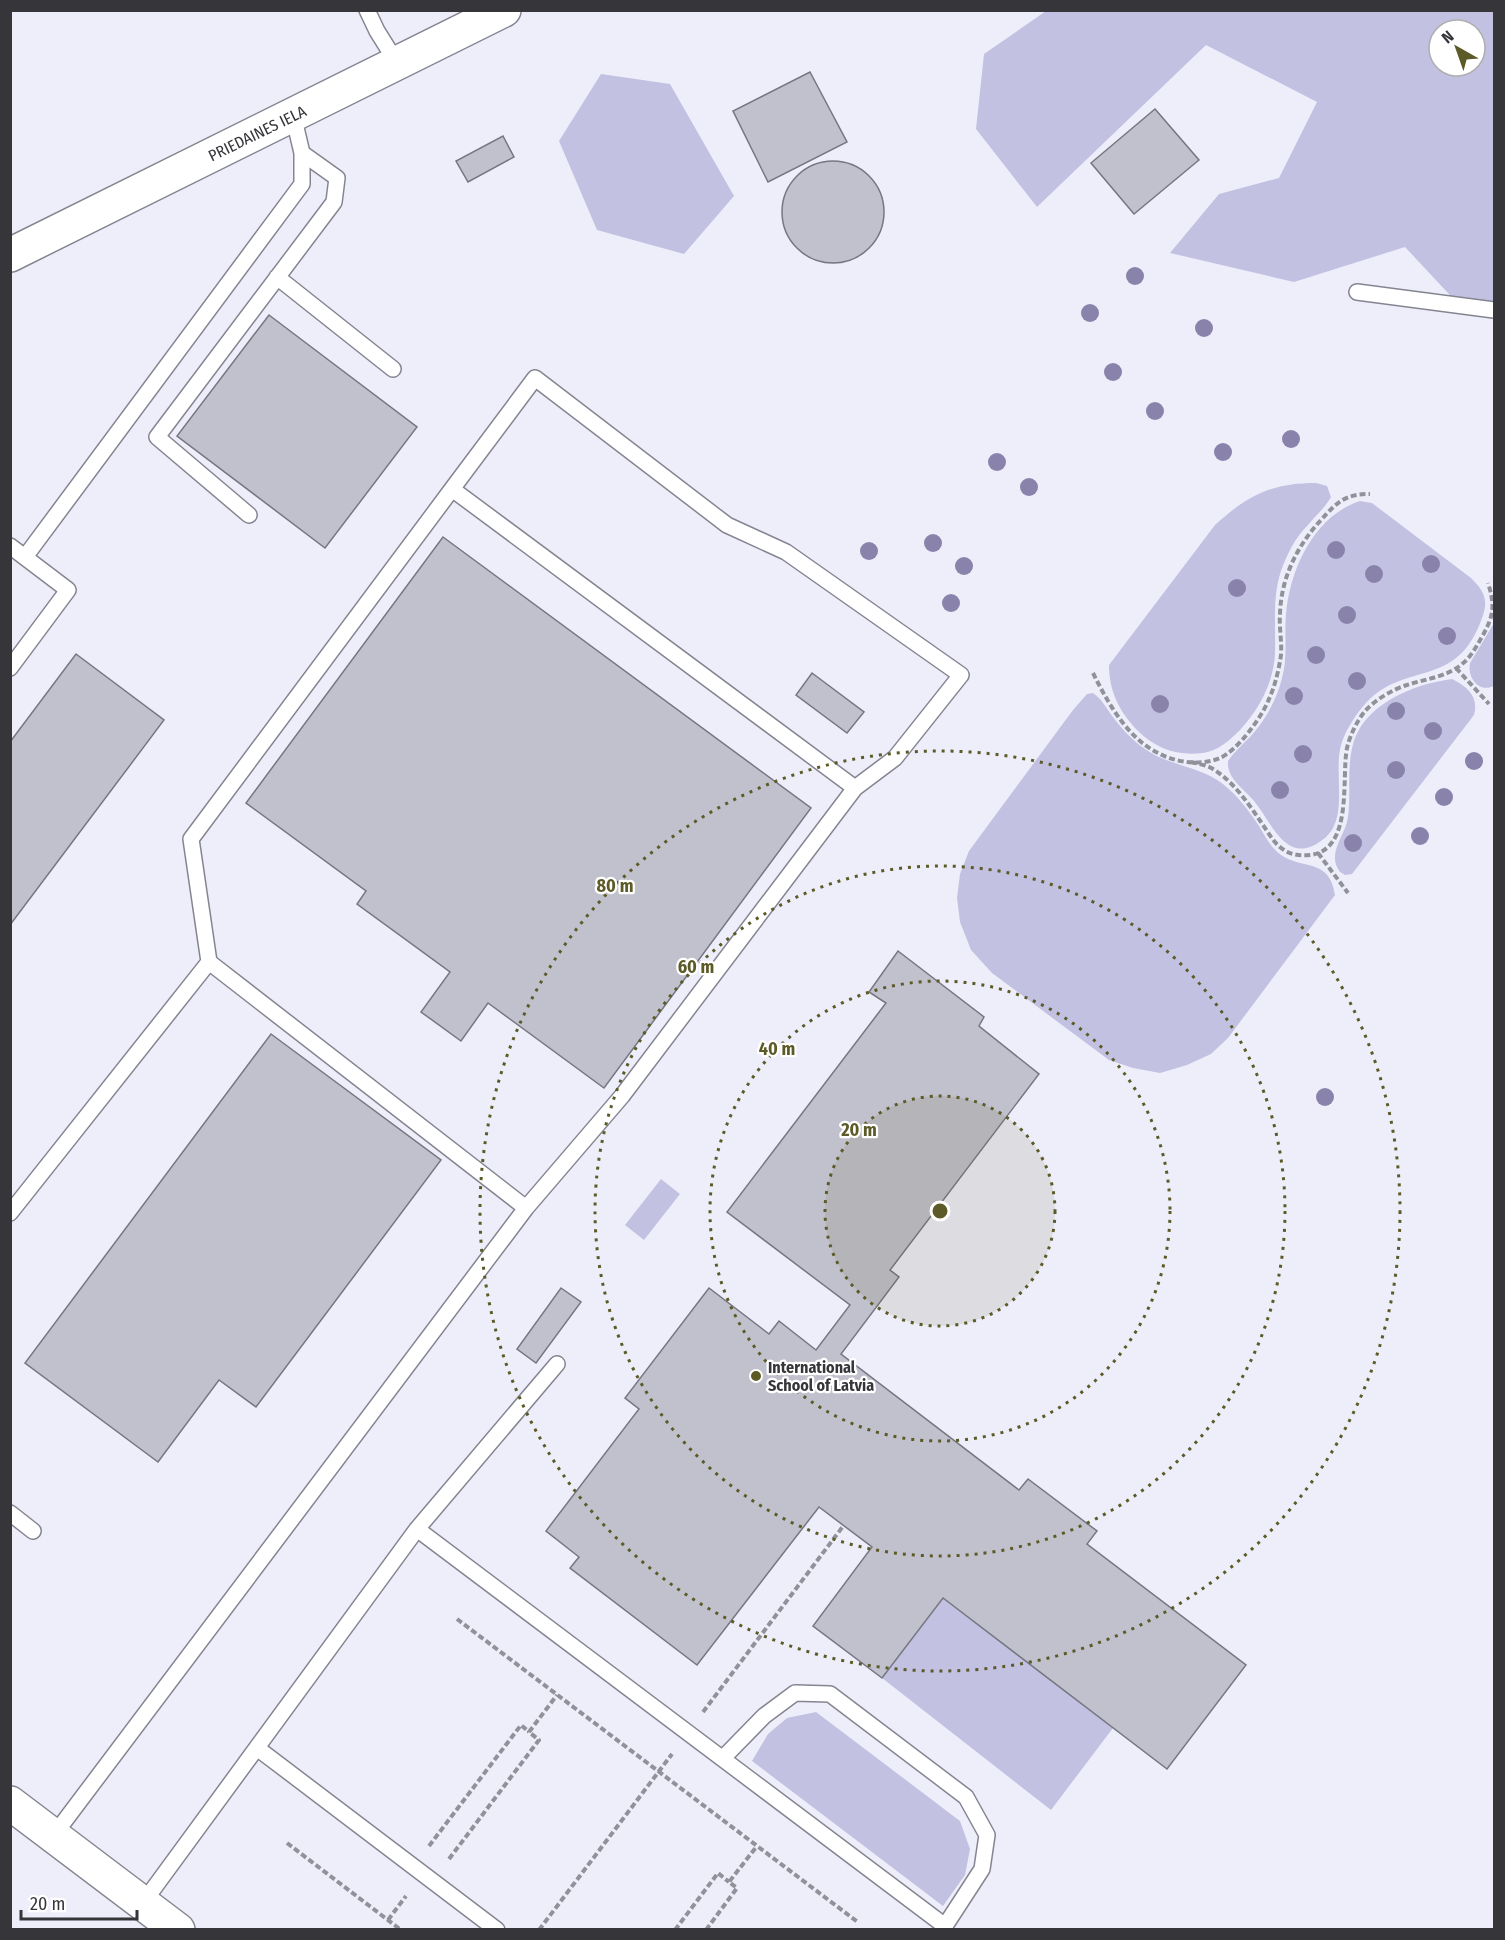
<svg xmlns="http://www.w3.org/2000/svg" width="1505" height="1940" font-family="'Fira Sans Condensed',sans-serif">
  <rect width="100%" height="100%" fill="#eeeefb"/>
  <path fill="#c2c1e2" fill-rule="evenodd" d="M1046 11H1494V305L1462 308 1405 247 1294 282 1170 253 1219 194 1279 178 1317 102 1206 45 1037 207 976 129 984 54ZM1439 30H1475V66H1439Z
    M601 74 670 84 734 196 684 254 597 230 559 141Z
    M1316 483 1327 486 1331 497C1325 508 1316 515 1308 525 1295 538 1287 554 1281 571 1272 598 1276 625 1275 653 1274 681 1260 709 1240 730 1230 740 1218 751 1203 753 1177 756 1156 749 1137 730 1119 711 1109 691 1109 665L1215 525C1248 495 1272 483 1316 483Z
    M1360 501 1372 503 1471 578C1484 591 1489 600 1482 618 1457 690 1406 660 1366 703 1356 714 1347 728 1342 742 1332 770 1350 817 1325 838 1287 869 1273 824 1254 801 1244 789 1226 778 1228 761 1234 752 1242 745 1250 737 1265 721 1277 699 1282 678 1288 657 1284 635 1286 614 1290 569 1314 516 1360 501Z
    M1494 623V686C1479 693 1467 678 1470 663Z
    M1452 679C1468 687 1479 697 1474 715L1352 874 1345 875 1340 872C1326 853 1345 837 1348 817 1351 794 1347 770 1352 748 1361 705 1413 684 1452 679Z
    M1093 693C1102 699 1106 708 1113 717 1122 729 1132 740 1145 749 1169 766 1200 766 1223 784 1238 796 1249 811 1259 826 1265 836 1271 848 1281 855 1303 870 1330 858 1335 895L1228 1038 1211 1054 1187 1065 1160 1073 1133 1068 1109 1060 992 973 971 950 960 922 957 898 960 874 969 851 1073 710 1087 694Z
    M661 1179 680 1194 644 1240 625 1225Z
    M943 1598 1113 1728 1051 1810 882 1678Z
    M816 1712 960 1821 970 1849 965 1875 943 1906 752 1761 768 1734 787 1718Z"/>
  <path fill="#c1c1cd" stroke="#767681" stroke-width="1.5" d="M810 72 847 142 768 182 733 111Z
    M1155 109 1199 160 1134 214 1091 163Z
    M503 136 514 157 468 182 456 161Z
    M782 212a51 51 0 1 1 102 0a51 51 0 1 1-102 0Z
    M269 315 417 427 325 548 177 436Z
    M443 537 811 808 604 1088 488 1003 461 1041 421 1012 450 972 357 904 366 891 246 803Z
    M76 654 164 720 10 925V742Z
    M812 673 864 712 847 733 796 695Z
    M898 951 984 1017 979 1026 1039 1074 890 1270 899 1277 841 1354 1019 1490 1028 1479 1097 1531 1087 1544 1246 1665 1167 1769 943 1598 882 1678 813 1626 872 1547 819 1507 697 1665 570 1568 579 1557 546 1531 639 1409 625 1398 709 1288 769 1334 779 1321 816 1350 850 1305 727 1212 886 1003 869 992Z
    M271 1034 441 1160 256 1407 219 1380 158 1462 25 1363Z
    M561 1288 581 1302 536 1363 517 1349Z"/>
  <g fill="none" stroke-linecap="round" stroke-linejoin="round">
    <g stroke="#858591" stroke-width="18">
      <path id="service" d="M367 10 377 31 397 63
        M277 277 393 369
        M1357 292 1494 310
        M452 489 535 378 727 525 786 552 961 675 895 758 855 788
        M249 515 157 437 334 202 337 178 302 153
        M10 546 68 590 10 668
        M25 557 302 184V153L293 115
        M209 962 191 839 452 489 855 788 622 1096 526 1208
        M10 1213 209 962 526 1208 54 1835
        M10 1513 33 1531
        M417 1529 945 1926 942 1930
        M257 1748 497 1930
        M723 1758 764 1716 795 1693 830 1694 966 1797 987 1835 982 1869 945 1926
        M143 1903 417 1529 557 1364"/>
    </g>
    <g stroke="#858591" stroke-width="36">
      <path id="tertiary" d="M10 255 504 10
        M10 1803 178 1930"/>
    </g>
    <path stroke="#91919a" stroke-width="4" stroke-dasharray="6 3" stroke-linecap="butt" d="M1456 668 1489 704
      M1093 673C1105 697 1119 723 1140 741 1161 759 1193 769 1220 758 1238 750 1262 717 1269 699 1275 686 1279 669 1281 655 1282 641 1279 628 1280 614 1281 578 1297 546 1321 520 1337 502 1345 494 1370 494
      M1191 762C1198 764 1207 765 1213 769 1233 781 1248 803 1261 822 1268 832 1274 844 1284 850 1291 855 1302 856 1310 855 1354 850 1341 777 1347 748 1350 735 1357 721 1365 711 1375 700 1393 689 1407 685 1425 679 1447 677 1462 664 1472 656 1477 645 1483 635 1494 615 1495 605 1488 583
      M1318 853 1348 893
      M457 1619 859 1923
      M703 1712 844 1525
      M287 1843 401 1930
      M429 1846 521 1725 529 1732
      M449 1859 539 1740 529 1732 557 1695
      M388 1920 406 1896
      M539 1930 672 1754
      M675 1930 718 1873 729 1882
      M706 1930 737 1888 729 1882 757 1846"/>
    <use href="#service" stroke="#fff" stroke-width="15"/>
    <use href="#tertiary" stroke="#fff" stroke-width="33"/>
  </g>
  <g fill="#8983ab">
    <circle cx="1135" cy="276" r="9"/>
    <circle cx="1090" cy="313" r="9"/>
    <circle cx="1204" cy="328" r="9"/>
    <circle cx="1113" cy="372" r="9"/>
    <circle cx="1155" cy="411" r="9"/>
    <circle cx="1291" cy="439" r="9"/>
    <circle cx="1223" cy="452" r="9"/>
    <circle cx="997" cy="462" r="9"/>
    <circle cx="1029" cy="487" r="9"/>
    <circle cx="933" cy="543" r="9"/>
    <circle cx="1336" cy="550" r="9"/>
    <circle cx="869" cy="551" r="9"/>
    <circle cx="1431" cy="564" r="9"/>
    <circle cx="964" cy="566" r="9"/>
    <circle cx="1374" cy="574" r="9"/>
    <circle cx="1237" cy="588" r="9"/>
    <circle cx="951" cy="603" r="9"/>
    <circle cx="1347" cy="615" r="9"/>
    <circle cx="1447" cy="636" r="9"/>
    <circle cx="1316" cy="655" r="9"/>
    <circle cx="1357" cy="681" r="9"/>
    <circle cx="1294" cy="696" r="9"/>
    <circle cx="1160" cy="704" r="9"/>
    <circle cx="1396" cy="711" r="9"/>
    <circle cx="1433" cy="731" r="9"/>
    <circle cx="1303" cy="754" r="9"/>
    <circle cx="1474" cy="761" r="9"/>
    <circle cx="1396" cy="770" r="9"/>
    <circle cx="1280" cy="790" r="9"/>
    <circle cx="1444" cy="797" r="9"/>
    <circle cx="1420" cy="836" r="9"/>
    <circle cx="1353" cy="843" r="9"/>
    <circle cx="1325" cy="1097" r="9"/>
  </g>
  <circle cx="940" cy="1211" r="115" fill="#5c5a27" fill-opacity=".12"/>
  <g fill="none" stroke="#5c5a27" stroke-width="3" stroke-dasharray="3 6">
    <circle cx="940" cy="1211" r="115"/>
    <circle cx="940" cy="1211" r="230"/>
    <circle cx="940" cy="1211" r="345"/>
    <circle cx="940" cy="1211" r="460"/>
  </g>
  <circle fill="#5c5a27" stroke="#fff" stroke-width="2" cx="756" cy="1376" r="6"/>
  <g text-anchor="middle" stroke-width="4.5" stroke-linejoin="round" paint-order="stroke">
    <g font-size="16" fill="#35353a" stroke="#fff">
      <text transform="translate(257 133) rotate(-26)" y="6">PRIEDAINES IELA</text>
    </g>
    <g font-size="16" font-weight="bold" fill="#35353a" stroke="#fff" text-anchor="start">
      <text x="768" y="1373">International<tspan x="768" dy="18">School of Latvia</tspan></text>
    </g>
  </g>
  <circle cx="940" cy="1211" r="9" fill="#5c5a27" stroke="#fff" stroke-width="3"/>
  <g font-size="18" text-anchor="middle" font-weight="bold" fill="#5c5a27" stroke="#fff" stroke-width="4.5" stroke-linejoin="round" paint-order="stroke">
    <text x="615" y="892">80 m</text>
    <text x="696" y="973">60 m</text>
    <text x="777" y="1055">40 m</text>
    <text x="859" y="1136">20 m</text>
  </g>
  <rect width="1505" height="1940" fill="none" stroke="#35353a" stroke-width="24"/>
  <g transform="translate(1457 48) rotate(320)"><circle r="28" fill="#ffffff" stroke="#aeaeb0" stroke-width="1.5"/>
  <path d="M0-4.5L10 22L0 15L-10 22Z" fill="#5c5a27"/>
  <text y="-9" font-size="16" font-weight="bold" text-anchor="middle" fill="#35353a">N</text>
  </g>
  <path d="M21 1910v9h116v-9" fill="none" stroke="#35353a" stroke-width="3"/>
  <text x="30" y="1910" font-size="18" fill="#35353a" stroke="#ffffff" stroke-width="4.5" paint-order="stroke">20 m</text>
</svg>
